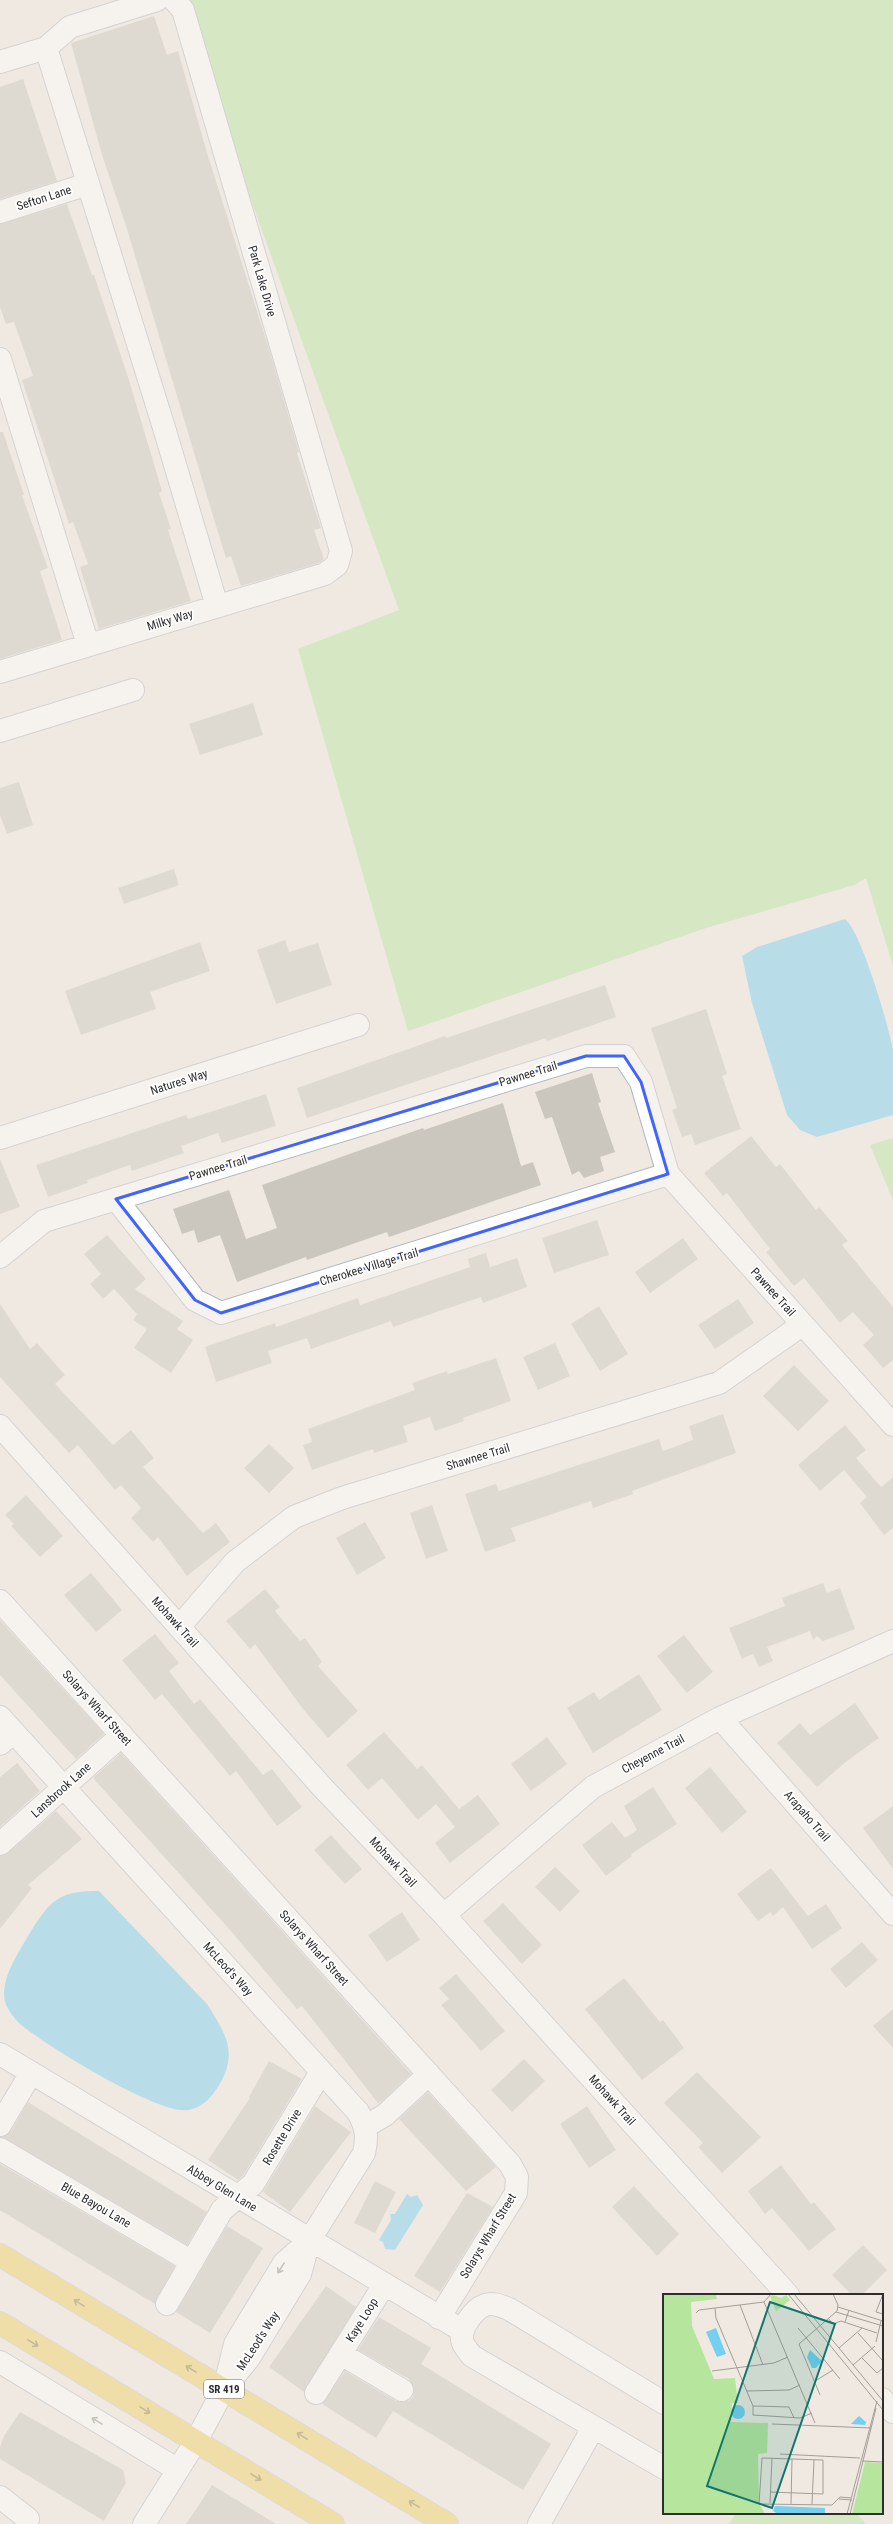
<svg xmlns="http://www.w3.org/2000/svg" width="893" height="2524" font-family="'Roboto Condensed',sans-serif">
  <rect width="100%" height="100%" fill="#efe9e1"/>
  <path fill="#b6e59e" d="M174 0H893V966L866 878 854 885 706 928 408 1031 298 649 399 610 181 6Z
    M893 1138V1200L870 1145Z
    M736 2513H856L866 2524H729Z"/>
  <path fill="#75cff0" d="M845 919C861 931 889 1027 893 1050 893 1071 893 1094 893 1115L817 1137 800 1130 787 1115 752 1003 742 956 757 947Z
    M99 1891 207 2004C224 2031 238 2051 221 2082 213 2095 205 2107 188 2110 158 2115 45 2045 20 2024 14 2018 8 2010 5 2002 0 1980 17 1955 27 1938 48 1903 57 1890 99 1891Z
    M407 2194 411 2197 417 2195 423 2205 395 2250 385 2249 383 2242 379 2240 391 2220 390 2214H395Z"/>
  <path fill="#cbc7bf" d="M154 16 167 55 178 51 208 156 270 352 299 452 297 453 321 528 314 530 324 559 319 563 241 586 231 556 226 558 216 526 127 229 102 155 71 43Z
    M23 79 57 181 0 199V87Z
    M67 204 92 275H94L129 380 162 491 159 493 171 529 168 530 191 601 99 629 80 567 88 564 73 522 69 524 22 380 33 376 14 322 6 324 0 307V224Z
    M0 432H3L24 495H22L48 568 40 571 62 640 0 659Z
    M253 703 263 735 200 755 189 724Z
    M19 782 33 825 7 834 0 815V788Z
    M174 869 179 885 124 904 118 888Z
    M285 940 289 952 318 943 332 985 276 1004 257 950Z
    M200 942 210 971 150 992 156 1009 81 1035 65 991Z
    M605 985 616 1017 547 1041 546 1038 307 1118 297 1088 445 1036 446 1038Z
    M706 1009 727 1074 722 1076 741 1129 695 1145 691 1134 682 1137 672 1110 677 1108 651 1028Z
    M592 1073 601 1102 598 1103 615 1152 600 1157 604 1171 584 1178 579 1171 572 1175 552 1117 545 1119 535 1092Z
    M266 1094 276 1126 222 1143 218 1133 181 1146 184 1153 132 1171 130 1165 87 1180 88 1183 48 1197 36 1165 186 1115 188 1119Z
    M503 1103 521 1166 533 1162 541 1185 389 1237 387 1232 307 1260 306 1257 237 1282 220 1235 198 1243 194 1230 182 1234 173 1209 229 1190 246 1239 277 1228 262 1185 423 1128 424 1130Z
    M751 1136 776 1167 780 1164 816 1210 819 1207 848 1241 842 1245 893 1307V1360L883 1368 863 1345 874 1335 853 1312 840 1323 804 1278 794 1286 766 1252 770 1249 727 1193 723 1196 704 1173Z
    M0 1159 20 1207 0 1214Z
    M597 1220 609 1255 554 1273 542 1238Z
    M107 1235 146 1279 135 1289 183 1321 177 1329 193 1340 171 1373 134 1348 147 1329 133 1320 137 1314 114 1289 103 1299 90 1284 101 1274 84 1254Z
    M683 1238 698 1259 650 1293 635 1272Z
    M486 1253 490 1267 517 1258 527 1287 483 1303 481 1297 393 1327 391 1321 311 1349 307 1338 268 1351 272 1363 216 1382 205 1347 275 1323 276 1327 358 1298 360 1305 470 1267 468 1259Z
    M738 1299 754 1323 715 1349 698 1325Z
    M0 1304 30 1349 37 1343 65 1375 55 1384 113 1445 131 1430 154 1458 143 1467 203 1533 216 1523 230 1542 187 1576 158 1537 153 1542 131 1518 141 1508 121 1485 115 1490 78 1445 69 1453 0 1377Z
    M599 1306 628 1354 600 1371 571 1324Z
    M555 1343 570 1376 538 1390 523 1357Z
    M496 1358 511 1401 463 1418 464 1421 435 1431 430 1417 403 1426 408 1442 374 1453 373 1449 312 1470 303 1445 312 1442 308 1429 415 1390 412 1383 447 1371 448 1374Z
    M794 1365 829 1401 798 1431 763 1396Z
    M723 1414 736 1453 632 1491 633 1494 593 1508 591 1501 511 1528 516 1541 485 1552 465 1494 496 1484 499 1491 659 1439 663 1451 693 1440 689 1426Z
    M845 1425 866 1450 856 1458 881 1487 893 1477V1528L884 1535 860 1503 867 1497 844 1470 820 1491 798 1465Z
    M269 1444 294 1468 269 1493 244 1468Z
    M26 1495 63 1536 40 1557 11 1526 14 1524 5 1515Z
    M432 1505 448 1551 426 1559 410 1513Z
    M365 1522 386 1558 357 1575 336 1538Z
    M91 1573 122 1610 96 1632 64 1595Z
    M823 1583 827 1593 840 1588 855 1629 823 1641 817 1636 813 1640 810 1631 767 1647 773 1661 759 1667 753 1654 742 1659 729 1628 785 1606 782 1598Z
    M265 1589 280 1607 275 1611 300 1641 305 1638 322 1662 318 1666 358 1711 328 1738 303 1709 255 1644 250 1649 226 1621Z
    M0 1620 104 1734 76 1759 0 1675Z
    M155 1634 179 1663 169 1671 194 1704 200 1699 263 1775 272 1769 302 1807 277 1826 236 1771 230 1776 162 1694 155 1700 122 1660Z
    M684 1635 713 1672 687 1693 657 1656Z
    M639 1674 662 1710 593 1753 567 1708 594 1692 599 1700Z
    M855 1703 879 1738 847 1761 817 1787 777 1743 800 1723 810 1735Z
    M384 1732 417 1769 422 1765 459 1809 478 1795 500 1824 450 1863 435 1843 455 1827 436 1804 418 1820 382 1778 368 1790 346 1765Z
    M547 1737 567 1764 531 1791 511 1764Z
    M121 1753 411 2074 382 2101 378 2103 302 2006 297 2009 230 1930 93 1778Z
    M17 1763 40 1791 0 1827V1777Z
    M710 1767 747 1812 722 1833 685 1788Z
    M653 1787 677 1824 631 1854 632 1856 606 1876 582 1845 612 1822 625 1838 637 1830 624 1806Z
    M893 1806V1869L863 1828Z
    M56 1811 82 1839 28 1885 32 1888 0 1929V1856L8 1853Z
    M331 1835 362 1869 345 1884 314 1850Z
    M555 1867 580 1891 560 1912 535 1887Z
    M771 1868 808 1916 826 1904 842 1928 812 1949 783 1907 773 1916 770 1912 758 1921 737 1894Z
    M503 1903 542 1945 522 1964 483 1921Z
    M402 1912 420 1940 387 1962 368 1935Z
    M862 1942 878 1960 846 1988 830 1969Z
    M456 1974 505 2031 481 2051 441 2005 449 1999 439 1988Z
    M624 1978 660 2022 663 2020 684 2048 642 2080 585 2009Z
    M893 2009V2048L873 2026Z
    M524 2059 545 2081 512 2112 491 2090Z
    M269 2061 302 2079 243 2176 238 2180 208 2160 250 2098 249 2097Z
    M697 2072 761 2137 722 2173 698 2147 703 2143 664 2103Z
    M428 2092 496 2167 466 2191 399 2119Z
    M28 2102 207 2212 187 2245 2 2137 11 2131Z
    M315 2106 351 2132 290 2212 263 2192Z
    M587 2106 616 2150 589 2168 560 2124Z
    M0 2164 175 2266 155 2304 0 2210Z
    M781 2165 811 2204 814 2202 836 2229 809 2251 772 2208 765 2214 748 2191Z
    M375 2181 396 2192 375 2233 354 2223Z
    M634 2186 679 2234 657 2256 612 2207Z
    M467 2193 493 2207 440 2292 414 2276Z
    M227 2226 263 2248 210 2333 176 2312Z
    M863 2245 887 2270 862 2295H852L832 2275Z
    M326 2286 356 2307 304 2392 269 2367Z
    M379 2317 431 2348 421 2364 551 2444 523 2490 393 2411 376 2438 322 2404 345 2371 396 2401H408L413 2397 414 2390 409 2379 358 2350Z
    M20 2412 123 2470 126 2483 104 2521 0 2459V2447L4 2436Z
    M212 2485 276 2524H186Z"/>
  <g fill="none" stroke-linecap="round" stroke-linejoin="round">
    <g stroke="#b4b7c1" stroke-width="24">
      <path id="minor" d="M46 48 165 431 217 606
        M0 62 46 48 70 27 157 0
        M0 212 88 184
        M0 359 88 645
        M0 672 325 574 337 565 341 551 183 10 174 0
        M0 731 133 690
        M0 1138 358 1025
        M116 1199 195 1300 221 1313 668 1174
        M0 1257 44 1221 586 1056H624L641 1082 668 1174 893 1425
        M0 1426 323 1788 444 1915 788 2295
        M0 1601 510 2164 517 2177 516 2193 439 2318
        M179 1627 235 1562 294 1517 342 1498 719 1383 802 1325
        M0 1717 358 2112C366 2127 368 2136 364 2153L309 2241 284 2263 235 2344 224 2389
        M720 1718 893 1914
        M0 1744 14 1732
        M0 1844 122 1735
        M444 1915 593 1787 720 1718 893 1641
        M0 2054 463 2331
        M0 2125 31 2073
        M366 2126 385 2115 429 2074
        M0 2149 192 2262
        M167 2304 222 2210 253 2184 321 2072
        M341 2354 402 2390
        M0 2362 178 2470
        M316 2393 384 2285
        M882 2399 893 2412
        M664 2403 509 2309C501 2306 493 2302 485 2305 474 2309 460 2328 462 2340 463 2346 468 2351 472 2356L664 2468
        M0 2497 28 2519
        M144 2524 196 2441 224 2389 249 2358 300 2274 309 2241
        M539 2524 593 2428"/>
    </g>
    <g stroke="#c9c9c9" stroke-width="24">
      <path id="major" d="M0 2255 447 2524
        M0 2323 333 2524"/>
    </g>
    <use href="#minor" stroke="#fff" stroke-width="22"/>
    <use href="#major" stroke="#f2d163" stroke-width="22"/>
  </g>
  <defs><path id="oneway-shaft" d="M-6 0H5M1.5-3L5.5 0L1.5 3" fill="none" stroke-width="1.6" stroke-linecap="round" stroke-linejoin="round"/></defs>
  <g stroke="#969696">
    <use href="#oneway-shaft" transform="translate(281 2268) rotate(122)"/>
    <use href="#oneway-shaft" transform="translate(97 2421) rotate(-149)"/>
  </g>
  <g stroke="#908048">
    <use href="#oneway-shaft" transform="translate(79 2303) rotate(-149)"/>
    <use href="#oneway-shaft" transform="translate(33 2343) rotate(31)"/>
    <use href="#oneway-shaft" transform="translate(191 2369) rotate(-149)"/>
    <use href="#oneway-shaft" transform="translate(145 2410) rotate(31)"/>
    <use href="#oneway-shaft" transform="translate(302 2436) rotate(-149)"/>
    <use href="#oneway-shaft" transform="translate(256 2477) rotate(31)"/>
    <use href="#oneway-shaft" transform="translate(414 2504) rotate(-149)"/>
  </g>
  <path d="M0 0H893V2524H0ZM586 1056H624L641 1082 668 1174 221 1313 195 1300 116 1199Z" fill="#efe9e1" fill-opacity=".55" fill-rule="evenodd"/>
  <path fill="none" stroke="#4264fb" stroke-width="3" stroke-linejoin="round" d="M586 1056H624L641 1082 668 1174 221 1313 195 1300 116 1199Z"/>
  <g text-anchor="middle" stroke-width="3.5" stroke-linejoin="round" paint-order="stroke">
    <rect fill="#fff" stroke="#6d6d6d" stroke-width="1" x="204" y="2380" width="40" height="18" rx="3"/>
    <g font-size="11" font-weight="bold" fill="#2e2e2e">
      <text x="224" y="2393">SR 419</text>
    </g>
    <g font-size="12" fill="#2e2e2e" stroke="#fff">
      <text transform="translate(44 198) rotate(-18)" y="4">Sefton Lane</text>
      <text transform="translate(262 281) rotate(74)" y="4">Park Lake Drive</text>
      <text transform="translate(170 620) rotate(-17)" y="4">Milky Way</text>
      <text transform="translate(528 1074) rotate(-17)" y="4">Pawnee Trail</text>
      <text transform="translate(179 1082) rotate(-18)" y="4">Natures Way</text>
      <text transform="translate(218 1168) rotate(-17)" y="4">Pawnee Trail</text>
      <text transform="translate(369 1267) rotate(-17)" y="4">Cherokee Village Trail</text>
      <text transform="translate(773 1292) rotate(48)" y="4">Pawnee Trail</text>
      <text transform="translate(478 1457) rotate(-17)" y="4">Shawnee Trail</text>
      <text transform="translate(175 1622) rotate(48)" y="4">Mohawk Trail</text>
      <text transform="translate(97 1708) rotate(48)" y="4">Solarys Wharf Street</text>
      <text transform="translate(653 1754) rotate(-28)" y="4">Cheyenne Trail</text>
      <text transform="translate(61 1790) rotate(-42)" y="4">Lansbrook Lane</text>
      <text transform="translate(807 1816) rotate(49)" y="4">Arapaho Trail</text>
      <text transform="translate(393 1862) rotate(47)" y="4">Mohawk Trail</text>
      <text transform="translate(314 1948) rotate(48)" y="4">Solarys Wharf Street</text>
      <text transform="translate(228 1969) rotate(48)" y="4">McLeod's Way</text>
      <text transform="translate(612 2100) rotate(48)" y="4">Mohawk Trail</text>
      <text transform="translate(282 2137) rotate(-59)" y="4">Rosette Drive</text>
      <text transform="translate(222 2188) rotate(31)" y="4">Abbey Glen Lane</text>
      <text transform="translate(96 2205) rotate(30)" y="4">Blue Bayou Lane</text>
      <text transform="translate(488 2236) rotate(-59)" y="4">Solarys Wharf Street</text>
      <text transform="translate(362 2320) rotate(-58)" y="4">Kaye Loop</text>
      <text transform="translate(258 2341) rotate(-57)" y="4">McLeod's Way</text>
    </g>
  </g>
  <g transform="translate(663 2294)">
    <rect width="220" height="220" fill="#efe9e1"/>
    <path d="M0 0H53L54 5 28 8 29 32 51 85 72 84 75 109H69L68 128 105 129 104 159 95 160 96 209 102 220H0ZM110 1 118 4 123 1 127 6 113 17 107 2ZM202 168 220 169V220H189Z" fill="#b6e59e"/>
    <path d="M53 34 63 60 54 63 43 38ZM147 56 159 67 153 74H149L144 63ZM68 118a7 7 0 1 1 14 0a7 7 0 1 1-14 0ZM196 122 203 128 202 131 188 130ZM112 212 162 214V219L115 220 110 217Z" fill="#75cff0"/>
    <path fill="none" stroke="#a29e99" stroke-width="1" d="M125 0 220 116M131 0 220 107M220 0 213 18 220 20M101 8 152 129M77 11 100 71M175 13 220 27M52 14 53 24 90 112V121L137 124 149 119M173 18 220 32M33 19 36 16 101 8 108 0M165 24 170 30 178 27 214 39M182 28 186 16M135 34 177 85M195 39 220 67M213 48 218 27M176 54 199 34M199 64 214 79 220 74M190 71 212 52M49 77 111 69 125 63M152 87 170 76M84 97 126 96 137 91M157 101 136 50 174 17 175 11 170 0M90 112 126 113 131 124M109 130 208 134M117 160 197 164M199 167 220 168M107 198 160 200V166L99 164 96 210 169 211 177 203 188 204M176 205 189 206M107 209 109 164M128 210 129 165M149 210 151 166M184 220 214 107M187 220 213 114"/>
    <path fill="#0f766e" fill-opacity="0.15" stroke="#0f766e" stroke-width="2" d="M107 8 172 30 109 214 44 192Z"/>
    <rect width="220" height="220" fill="none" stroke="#2e2e2e" stroke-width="2"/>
  </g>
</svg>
